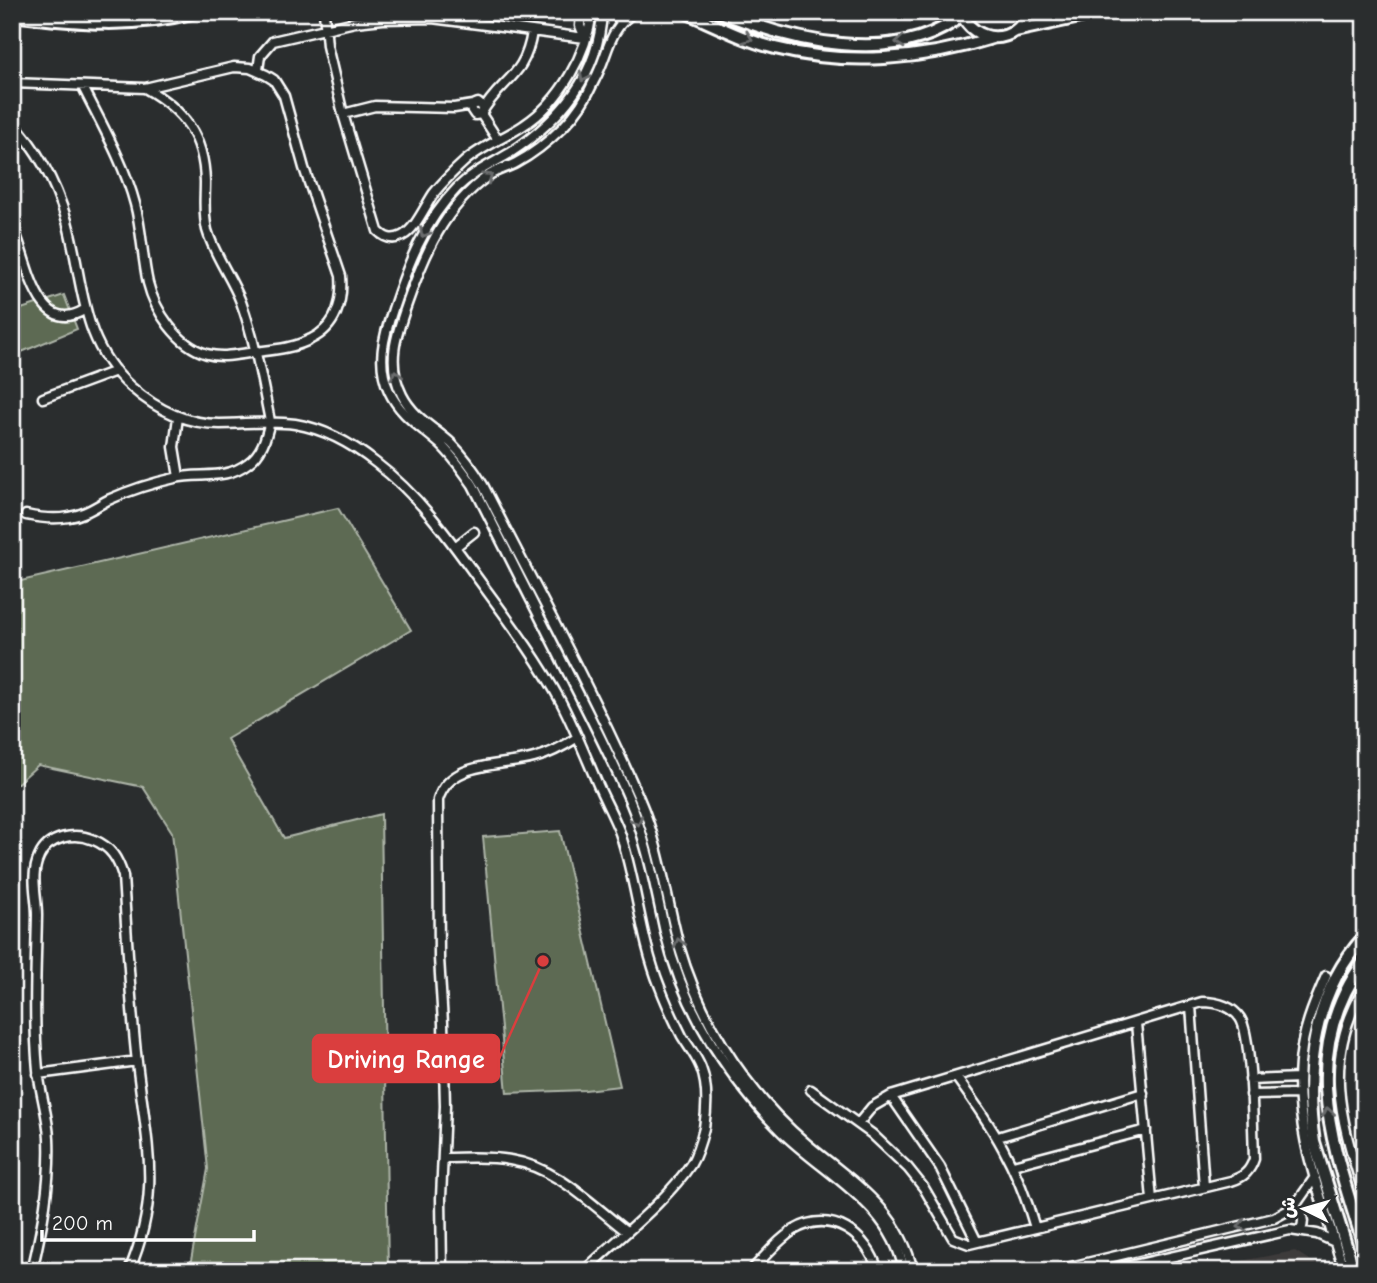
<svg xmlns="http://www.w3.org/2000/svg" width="1377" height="1283" font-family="'Comic Neue','Playpen Sans Arabic',sans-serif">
  <rect width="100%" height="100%" fill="#2a2d2e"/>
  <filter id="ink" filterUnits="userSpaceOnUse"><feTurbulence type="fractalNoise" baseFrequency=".0143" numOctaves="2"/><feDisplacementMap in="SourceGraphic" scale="14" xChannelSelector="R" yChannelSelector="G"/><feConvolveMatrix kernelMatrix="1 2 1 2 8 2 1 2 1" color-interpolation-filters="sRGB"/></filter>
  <g filter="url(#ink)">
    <path fill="#3e3a3a" d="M1295 1251 1317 1265 1320 1271H1186Z"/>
    <path fill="#5d6b53" stroke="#aeb5a9" stroke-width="2" d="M64 295 77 329 12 356V312Z
      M338 508 411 630 227 739 284 838 381 814 388 1271H189L208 1169 172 832 143 787 38 765 12 788V583Z
      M560 831 620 1086 585 1090 507 1093 483 837Z"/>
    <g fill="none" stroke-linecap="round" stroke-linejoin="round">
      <g stroke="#fff" stroke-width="13">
        <path id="street" d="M324 12 327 46 343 114 378 231C385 238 392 241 402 236 416 229 425 206 434 193 443 182 454 171 464 162 482 146 505 138 524 125 560 102 587 54 592 12
          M581 12 580 26 585 38
          M602 12C599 75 561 119 510 153 492 164 473 172 457 188 424 222 408 264 393 309 384 336 376 363 389 391 400 415 421 427 440 444 453 456 463 471 473 485 505 548 537 612 569 675 589 715 611 757 629 799 647 841 655 887 665 932 674 970 691 1010 712 1044 732 1075 754 1105 781 1131 825 1175 891 1203 904 1271
          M614 12 621 22
          M634 12C607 31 609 53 595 79 587 97 576 114 563 127 549 141 533 154 516 163 507 168 496 170 488 176 444 207 424 255 407 304 396 335 386 363 402 395 413 417 434 428 451 443 464 456 474 470 483 485 536 589 593 692 639 798 660 846 666 897 679 946 693 994 716 1039 745 1078 763 1102 784 1125 807 1144 852 1182 899 1209 913 1271
          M258 70 260 56 273 41 355 22 383 19 432 18 585 38
          M12 83 145 88 234 67 250 68 266 75 274 80 284 96 304 168 341 276C343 302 336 327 311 339 293 349 269 350 249 353 235 355 221 358 207 354 177 345 155 311 148 283 142 257 142 230 135 204 124 163 102 125 83 87
          M484 108 478 103 473 105 471 109 475 115 481 114C500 79 525 79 532 32
          M343 114 375 106 454 108 473 105
          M481 114 498 140
          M12 122C38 149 56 185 67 221 84 282 79 341 131 387 156 409 186 424 220 424 245 424 270 420 295 424 326 429 352 444 376 463 418 495 446 534 476 576 506 617 537 657 561 702 575 729 586 757 598 785 605 801 614 817 620 833 637 883 640 938 660 987 666 1003 674 1020 682 1036 688 1046 697 1057 701 1068 708 1086 707 1109 704 1128 701 1140 697 1154 691 1164 666 1202 617 1239 584 1271
          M12 225C27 255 35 339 84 310
          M43 398 116 371
          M178 417 174 447 179 477
          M26 515C40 518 54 520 69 517 84 515 95 507 108 500 130 490 152 483 175 478 201 472 225 481 248 463 262 453 266 438 270 421 262 382 255 340 241 302 232 278 214 255 207 230 203 213 205 199 205 182 204 136 184 110 145 88
          M455 547 474 532
          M1326 976C1316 999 1306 1022 1302 1047 1289 1123 1322 1199 1344 1271
          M1365 987C1320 1061 1342 1122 1365 1198
          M1191 1006 1204 1187
          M1136 1023 1152 1200
          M38 1074 137 1061
          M956 1077C994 1129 1017 1165 1035 1228
          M1250 1080 1299 1078
          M811 1090 872 1134 908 1168 924 1188 953 1238 969 1244 1231 1181C1244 1177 1250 1171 1254 1159 1253 1133 1252 1035 1240 1018 1231 1005 1217 1002 1202 1002L891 1096 872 1107 858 1124
          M1251 1095 1299 1094
          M891 1096 940 1167 977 1242
          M998 1137 1143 1093
          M444 1158C466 1158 489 1156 510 1160 556 1167 591 1204 626 1231
          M1013 1165 1146 1130
          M1294 1207C1303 1213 1305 1220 1301 1230
          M12 1270 14 1271
          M32 1271C42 1228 51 1183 49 1138 48 1115 40 1093 38 1070 33 1018 36 967 37 915 37 895 30 876 39 857 48 836 75 832 94 840 111 847 118 859 123 876 127 938 130 1000 137 1062 146 1142 163 1192 129 1271
          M442 1271 441 1198 445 1106 443 1023 439 958 438 800C450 760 501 767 534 758 550 754 564 746 578 737
          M751 1271C764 1257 778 1240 794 1230 831 1208 868 1235 878 1271
          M1054 1271 1274 1218 1294 1207 1315 1177
          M1108 1271 1290 1230 1317 1234 1335 1242"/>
      </g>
      <g stroke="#fff" stroke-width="16">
        <path id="secondary" d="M685 12C715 25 744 40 775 48 845 66 924 60 992 38
          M721 12C790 41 898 68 962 15
          M961 12C973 45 1017 46 1028 12
          M12 15C78 23 131 29 196 12
          M1015 31 1103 12
          M1365 960C1295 1055 1334 1148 1365 1249
          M1354 1271 1314 1142C1303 1070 1314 991 1365 936"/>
      </g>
      <use href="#street" stroke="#2a2d2e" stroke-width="8"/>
      <use href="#secondary" stroke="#2a2d2e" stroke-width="10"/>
    </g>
    <defs><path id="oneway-chevron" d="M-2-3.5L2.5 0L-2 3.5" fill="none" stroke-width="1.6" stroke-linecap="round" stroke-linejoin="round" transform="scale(1.75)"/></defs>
    <g stroke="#6a6c6d">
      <use href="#oneway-chevron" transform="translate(748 38) rotate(20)"/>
      <use href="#oneway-chevron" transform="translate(900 42) rotate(175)"/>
      <use href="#oneway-chevron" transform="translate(584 77) rotate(117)"/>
      <use href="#oneway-chevron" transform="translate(488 177) rotate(-34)"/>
      <use href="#oneway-chevron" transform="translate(424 233) rotate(120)"/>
      <use href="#oneway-chevron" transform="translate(396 375) rotate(-102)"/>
      <use href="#oneway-chevron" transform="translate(637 821) rotate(71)"/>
      <use href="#oneway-chevron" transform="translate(679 943) rotate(-106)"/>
      <use href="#oneway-chevron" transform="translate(1328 1112) rotate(-100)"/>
      <use href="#oneway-chevron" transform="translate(1242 1226) rotate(166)"/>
    </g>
  </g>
  <path fill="none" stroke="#da3e3e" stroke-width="2.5" d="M543 961L499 1059"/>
  <circle fill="#da3e3e" stroke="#2a2d2e" stroke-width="2.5" cx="543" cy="961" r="7"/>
  <rect fill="#da3e3e" stroke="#da3e3e" stroke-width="2.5" x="313" y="1035" width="186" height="47" rx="7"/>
  <g font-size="26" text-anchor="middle" font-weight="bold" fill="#fff">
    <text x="406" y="1068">Driving Range</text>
  </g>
  <rect width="1377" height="1283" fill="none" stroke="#2a2d2e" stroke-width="42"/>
  <rect x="21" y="21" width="1335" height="1241" fill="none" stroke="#fff" stroke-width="2.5" filter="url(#ink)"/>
  <g transform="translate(1304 1209) rotate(275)" stroke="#2a2d2e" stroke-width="5" paint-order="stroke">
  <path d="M0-5L12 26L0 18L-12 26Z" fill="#ffffff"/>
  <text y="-10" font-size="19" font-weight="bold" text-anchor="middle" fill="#ffffff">ش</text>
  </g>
  <path d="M42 1230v10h212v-10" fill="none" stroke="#ffffff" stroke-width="3.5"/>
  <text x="52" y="1230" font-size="21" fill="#ffffff" stroke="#2a2d2e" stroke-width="5" paint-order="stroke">200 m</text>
</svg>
